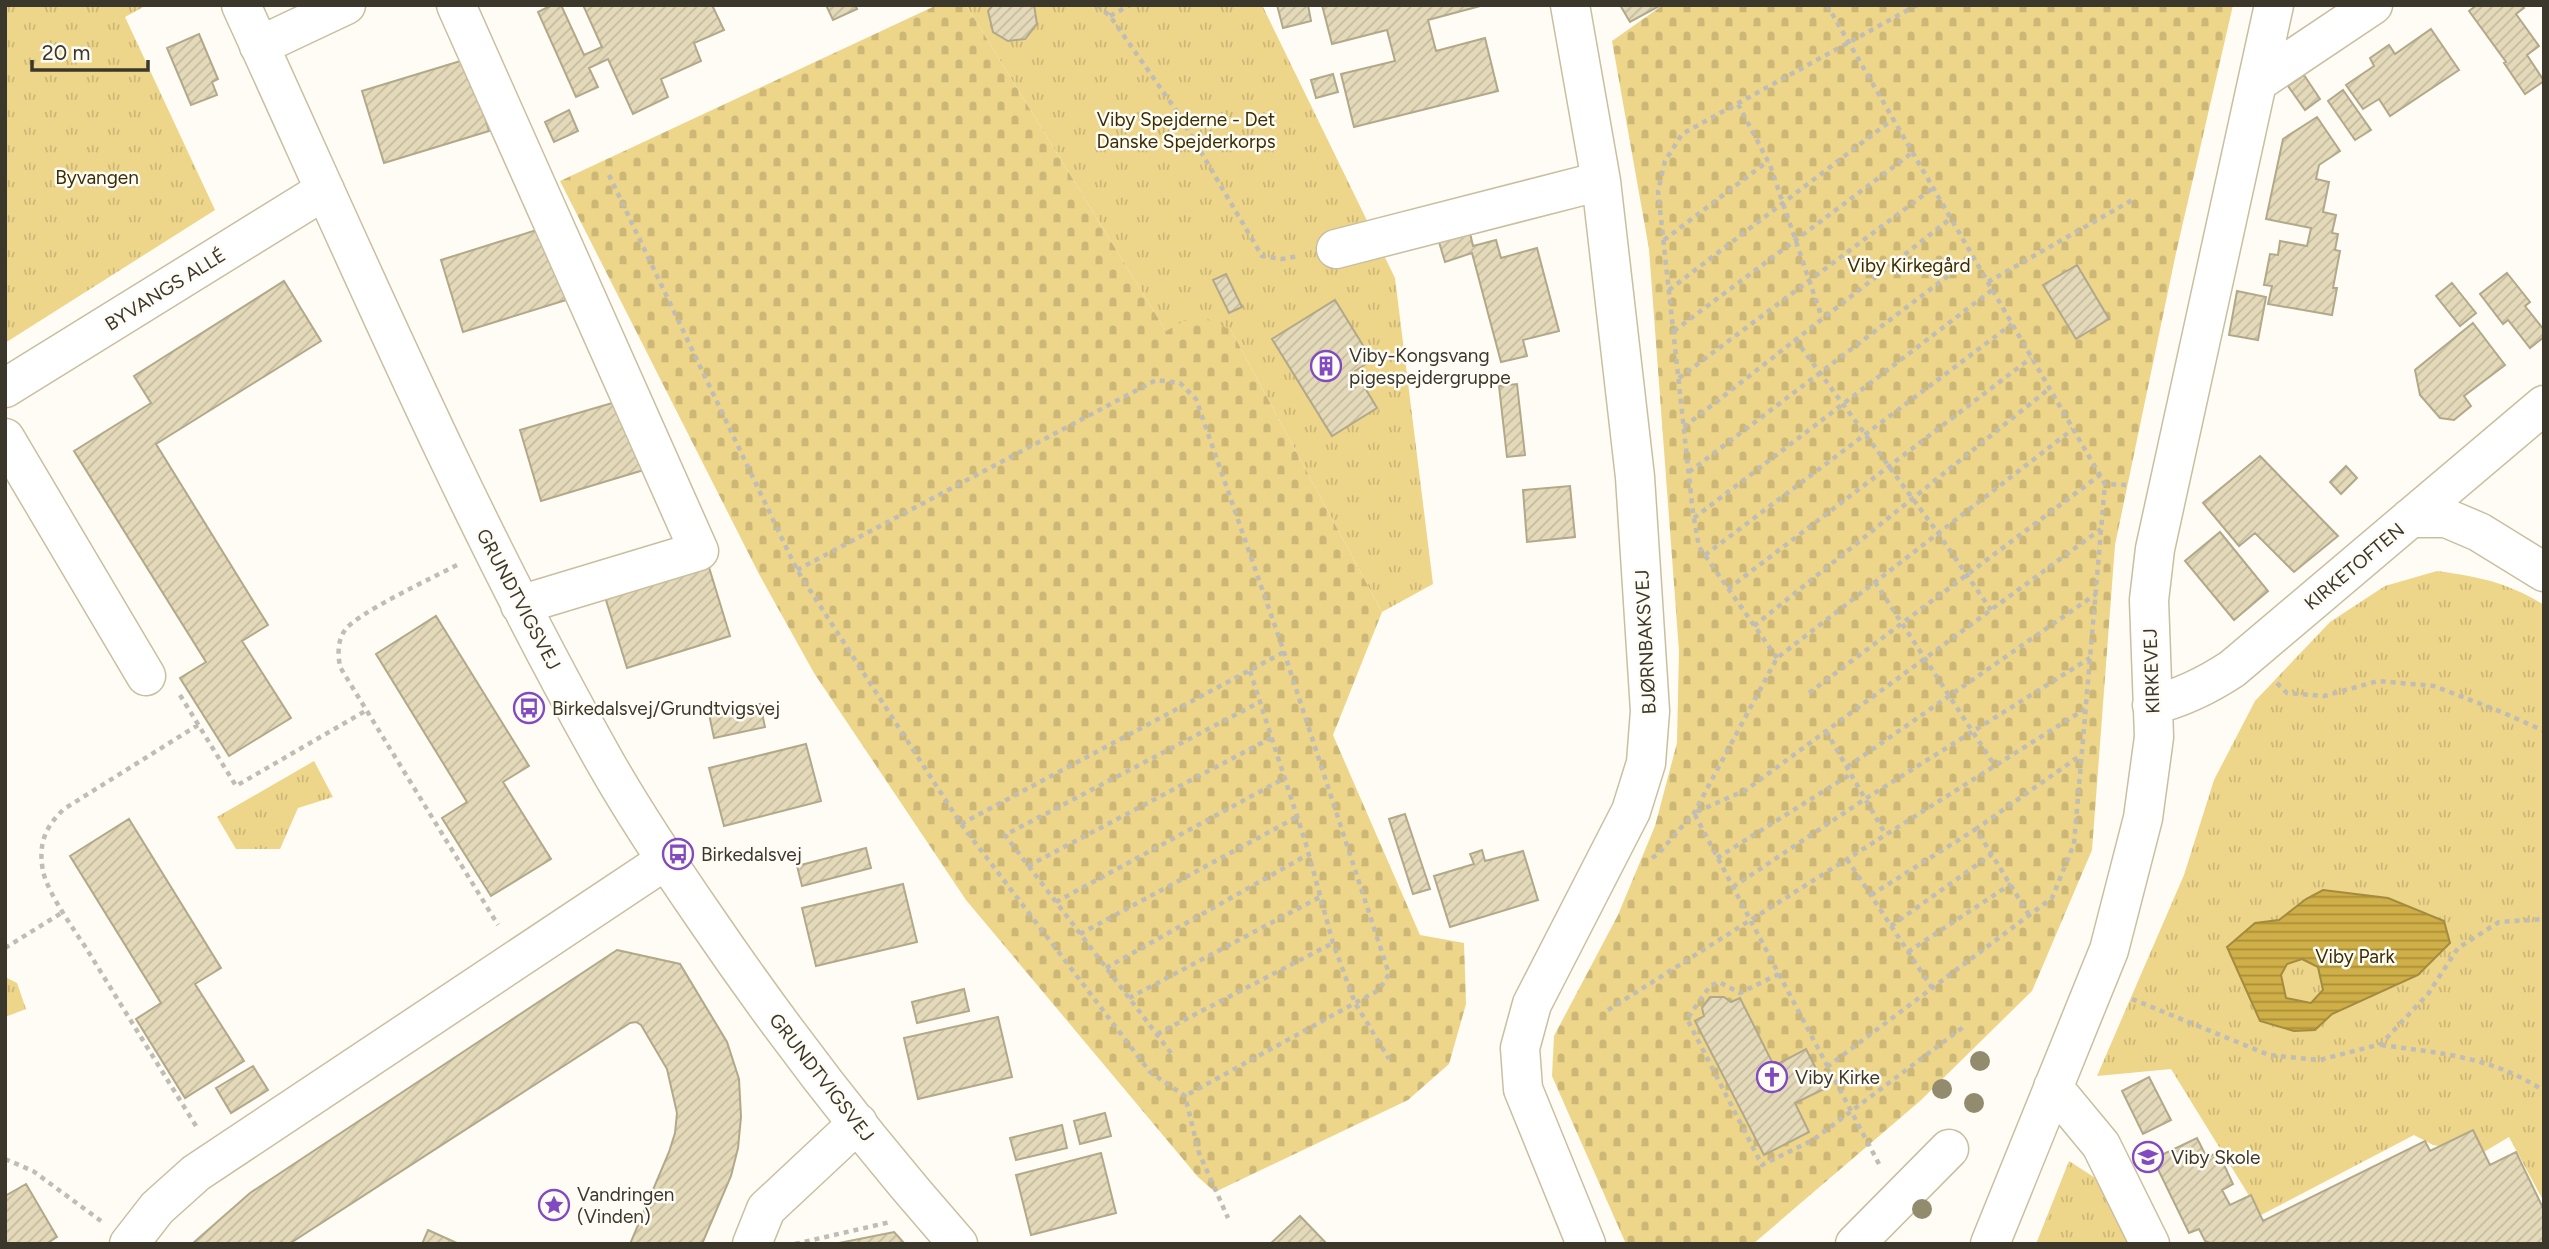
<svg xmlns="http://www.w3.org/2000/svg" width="2549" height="1249" font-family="Figtree,sans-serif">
  <defs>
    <pattern id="grass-tufts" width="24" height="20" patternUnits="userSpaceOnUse" patternTransform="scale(1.75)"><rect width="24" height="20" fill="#edd58a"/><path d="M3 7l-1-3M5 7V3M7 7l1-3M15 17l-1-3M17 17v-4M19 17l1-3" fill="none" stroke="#ccb777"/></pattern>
    <pattern id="cemetery-stones" width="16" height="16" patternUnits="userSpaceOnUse" patternTransform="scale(1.75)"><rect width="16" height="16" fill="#edd58a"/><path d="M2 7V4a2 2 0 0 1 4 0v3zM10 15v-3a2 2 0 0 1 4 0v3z" fill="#ccb777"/></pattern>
    <pattern id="water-rules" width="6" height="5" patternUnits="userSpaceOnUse" patternTransform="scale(1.75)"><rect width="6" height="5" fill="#cfaf47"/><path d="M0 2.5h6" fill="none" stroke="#a98f3b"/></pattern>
    <pattern id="building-hatch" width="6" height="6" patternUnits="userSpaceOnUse" patternTransform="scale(1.75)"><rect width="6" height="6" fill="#e4daba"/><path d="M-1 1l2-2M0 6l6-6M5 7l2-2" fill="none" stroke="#c4bca0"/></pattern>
  </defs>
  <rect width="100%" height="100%" fill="#fefcf5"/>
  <path fill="url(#grass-tufts)" d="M5 5H147L125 17 215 210 5 343Z
    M966 5H1262L1395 278 1433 584 1382 612 1231 330 1166 331Z
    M2437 571C2479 577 2507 582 2544 605V1202L2509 1137 2482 1153 2433 1145 2414 1135 2261 1215 2171 1069 2097 1076 2184 875 2214 780 2255 701 2330 622 2385 586Z
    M314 761 333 797 298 808 280 849H236L217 817Z
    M5 977 17 983 26 1009 5 1017Z
    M2069 1161 2100 1181 2132 1244H2036Z"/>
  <path fill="url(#cemetery-stones)" d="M937 5H966L1166 331 1197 314 1231 330 1382 612 1333 735 1420 935 1464 943 1466 1004 1449 1064 1408 1100 1215 1192 1198 1177 966 900 814 673 759 574 560 181Z
    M1663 5H2233L2176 253 2115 545 2092 850 2032 991 1920 1101 1753 1244H1626L1552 1076 1554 1036 1618 915 1655 826 1677 743 1679 651 1649 249 1612 41Z"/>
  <path fill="url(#water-rules)" stroke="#a38b3f" stroke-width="2" fill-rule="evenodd" d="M2323 890 2388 898 2444 921 2450 943 2418 975 2332 1014 2315 1030 2294 1031 2260 1021 2227 947 2255 923 2279 920 2306 899ZM2302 959 2318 967 2323 990 2311 1003 2286 998 2281 975 2287 964Z"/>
  <path fill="url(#building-hatch)" stroke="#b2a88a" stroke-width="2" d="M552 5H561L584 55 602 47 583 5H712L724 30 694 43 701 61 661 79 668 97 633 114 608 59 589 68 598 87 576 97 538 12Z
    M826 5H855L857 9 833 20Z
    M993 5H1034L1037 24 1025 39 1008 41 993 32 988 11Z
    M1277 5H1308L1311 21 1283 28Z
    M1322 5H1484L1428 20 1436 51 1485 38 1498 91 1354 127 1341 74 1395 61 1387 30 1332 44Z
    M1620 5H1661L1630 22Z
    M2477 5H2521L2524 8 2516 14 2539 46 2527 55 2544 81 2525 94 2504 63 2506 62 2469 11Z
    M2431 29 2459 70 2390 116 2379 99 2363 109 2346 85 2374 66 2370 58 2389 45 2395 54Z
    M199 34 218 79 212 82 217 95 191 105 167 48Z
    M467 59 489 131 384 163 362 91Z
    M1333 74 1338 92 1316 98 1311 80Z
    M2304 75 2320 99 2305 110 2288 86Z
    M2343 90 2371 130 2355 140 2328 101Z
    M569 110 578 131 554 142 545 122Z
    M2317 117 2340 151 2319 165 2316 179 2329 182 2323 212 2336 215 2332 233 2338 234 2335 250 2340 251 2333 288H2337L2332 315 2268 304 2272 286 2264 285 2270 254 2278 255 2280 241 2307 246 2311 228 2266 219 2283 139Z
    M543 228 566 300 463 332 441 260Z
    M1470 233 1473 246 1496 240 1501 258 1537 248 1559 331 1523 340 1527 356 1501 362 1472 253 1445 262 1439 242Z
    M2077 265 2109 319 2076 339 2043 285Z
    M2507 273 2530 302 2525 306 2544 330V337L2530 348 2508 320 2503 324 2480 294Z
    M1226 274 1242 307 1229 313 1213 280Z
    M284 281 321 341 156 444 268 625 242 641 291 718 229 756 180 678 206 662 74 451 151 403 134 376Z
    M2452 283 2476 313 2460 326 2436 296Z
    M2237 291 2266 297 2258 340 2229 335Z
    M1335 300 1372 360 1355 371 1377 408 1332 436 1272 339Z
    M2473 323 2505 365 2464 396 2471 406 2454 420 2440 418 2420 395 2415 370Z
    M1517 384 1525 455 1507 457 1499 386Z
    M626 399 647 469 541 501 520 430Z
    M2260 456 2338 536 2294 572 2255 533 2239 546 2203 503Z
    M2346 466 2357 478 2341 494 2330 482Z
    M1570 486 1575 537 1527 542 1523 490Z
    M2220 532 2268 591 2234 620 2185 561Z
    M708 564 730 636 627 668 605 597Z
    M436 616 529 766 503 782 551 859 491 896 442 818 467 802 376 654Z
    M760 704 765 727 714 738 709 714Z
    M806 744 821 801 724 826 709 768Z
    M1405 814 1430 889 1413 894 1389 819Z
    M129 819 221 968 195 984 244 1061 185 1098 136 1019 161 1003 70 856Z
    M866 848 871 868 802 886 797 866Z
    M1482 850 1485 861 1523 851 1538 900 1450 927 1434 876 1474 864 1470 854Z
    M903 884 917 942 816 966 802 908Z
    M617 950 680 964 727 1042 739 1079 741 1117 738 1148 731 1176 702 1244H630L669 1152 675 1133 677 1113 667 1069 641 1025 636 1022 630 1023 289 1244H192L250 1193Z
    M964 989 969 1011 917 1023 912 1002Z
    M1710 997H1724L1731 1002 1740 998 1774 1066 1806 1049 1826 1088 1795 1103 1809 1132 1764 1155 1695 1021 1704 1016 1702 1008Z
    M998 1017 1012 1077 918 1099 904 1038Z
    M253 1066 268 1090 231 1113 216 1088Z
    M2149 1077 2171 1120 2143 1134 2122 1091Z
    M1105 1113 1111 1136 1080 1144 1074 1121Z
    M1062 1125 1067 1148 1016 1160 1010 1138Z
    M2473 1130 2490 1165 2516 1152 2544 1210V1244H2213L2205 1241 2199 1229 2189 1233 2153 1159 2197 1138 2207 1158 2218 1152 2233 1184 2222 1190 2230 1205 2251 1195 2263 1221 2425 1141 2430 1151Z
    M1101 1153 1116 1213 1031 1235 1016 1175Z
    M26 1184 57 1237 46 1244H5V1196Z
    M1300 1216 1327 1244H1270Z
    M428 1230 459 1244H422Z
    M894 1232 905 1244H834Z"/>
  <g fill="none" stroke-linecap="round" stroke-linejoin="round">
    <g stroke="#c9bfa0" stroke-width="41">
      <path id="minor" d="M241 5C357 259 467 517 604 760 635 815 670 867 706 919 783 1032 867 1141 958 1244
        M456 5 699 551 520 605
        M1570 5 1601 181 1635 477 1650 711 1646 763 1631 811 1532 1004 1520 1048 1523 1089 1586 1244
        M259 46 346 5
        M2258 82 2373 5
        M1336 249 1601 181
        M5 388 325 190
        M5 438 146 676
        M2410 518H2446L2479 532 2544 572
        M2152 705C2182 698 2206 686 2232 669L2544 405
        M2053 1087 2101 1145 2150 1244
        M129 1244 157 1208 196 1173 666 860
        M752 1244 766 1209 858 1123
        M1855 1244 1949 1149
        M1990 1244 2109 950 2143 818 2154 737 2149 600 2155 549 2274 5"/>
    </g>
    <path stroke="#c0bdb5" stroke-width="4.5" stroke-dasharray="5 5" stroke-linecap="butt" d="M1097 5 1110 16 1178 113 1262 256 1282 259 1299 256
      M1827 5 2105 484 2129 485
      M1110 16 1130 5
      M1738 104 1770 165 1822 318
      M609 175 797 570 961 824 1150 1072 1185 1096 1199 1153 1228 1218
      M1664 240 1768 161
      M1988 282 2134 199
      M1669 290 1893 119
      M1674 331 1912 153
      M1795 339 1938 533 1991 610
      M1679 378 1933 188
      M1684 427 1950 219
      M1689 472 1973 257
      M1694 518 1992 290
      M1705 555 2012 324
      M457 565C434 577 357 613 345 630 337 641 338 655 340 667L498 925
      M797 570 1156 380 1180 383 1196 399 1284 652 1389 974 1379 990 1185 1096
      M1875 582 1995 766
      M1728 589 2031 358
      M1754 626 2050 388
      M1777 658 1699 547 1693 513 1658 191 1665 161 1682 134 1917 5
      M1250 671 1306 844 1333 943 1355 1003 1389 1059
      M2277 683 2287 693 2324 696 2378 681 2434 686 2504 713 2544 731
      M1809 693 2100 475
      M180 695 236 786 367 710
      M1826 731 1886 835
      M1847 767 2096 594
      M961 824 1284 652
      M1652 858 1658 854 1694 813 1777 658 2073 429
      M1717 858 1851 774
      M1847 859 1932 988
      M1028 866 1271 738
      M1733 887 1865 799 2090 658
      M1871 895 1976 829
      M1056 902 1285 778
      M2029 915 1976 829 2081 755
      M1891 926 1992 854
      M1080 934 1297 817
      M5 948 63 912
      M1908 952 2011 884
      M1106 968 1309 854
      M1779 974 1740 993 1719 982 1710 986 1687 1019 1762 1165 1813 1140 1966 1025
      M1129 998 1320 897
      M2132 999 2269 1055 2319 1060 2381 1044 2428 994 2458 948 2499 922 2544 919
      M1608 1010 2085 709
      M1157 1034 1333 943
      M2381 1045C2440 1053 2493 1057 2544 1091
      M1171 1053 1005 835 1260 702
      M1827 1067 2052 898 2074 844 2105 484
      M196 1126C160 1068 124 1010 88 951 75 931 48 894 43 871 38 844 45 827 64 809L198 725
      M5 1159 33 1171 101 1221
      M1879 1164 1694 813 1746 790 2101 529
      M795 1244 890 1222"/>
    <use href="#minor" stroke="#fff" stroke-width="38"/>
  </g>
  <g fill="#938b6e">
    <circle cx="1980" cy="1061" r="10"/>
    <circle cx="1942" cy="1089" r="10"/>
    <circle cx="1974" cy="1103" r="10"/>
    <circle cx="1922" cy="1209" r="10"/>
  </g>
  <defs>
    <g id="building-ring" transform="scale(1.575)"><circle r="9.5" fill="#fefcf5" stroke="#824ac1" stroke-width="1.5"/><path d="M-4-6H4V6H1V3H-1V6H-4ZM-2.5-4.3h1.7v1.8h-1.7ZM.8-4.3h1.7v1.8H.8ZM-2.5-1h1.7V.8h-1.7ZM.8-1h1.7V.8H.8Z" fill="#824ac1"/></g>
    <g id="bus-ring" transform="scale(1.575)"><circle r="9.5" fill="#fefcf5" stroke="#824ac1" stroke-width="1.5"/><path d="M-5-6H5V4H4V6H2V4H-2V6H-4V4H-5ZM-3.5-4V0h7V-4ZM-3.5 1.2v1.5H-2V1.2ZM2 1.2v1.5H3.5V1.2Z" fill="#824ac1"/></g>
    <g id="church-ring" transform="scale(1.575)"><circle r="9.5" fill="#fefcf5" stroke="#824ac1" stroke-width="1.5"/><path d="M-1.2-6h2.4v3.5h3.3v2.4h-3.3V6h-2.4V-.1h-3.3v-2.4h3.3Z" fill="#824ac1"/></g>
    <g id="school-ring" transform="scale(1.575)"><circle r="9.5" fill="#fefcf5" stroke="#824ac1" stroke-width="1.5"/><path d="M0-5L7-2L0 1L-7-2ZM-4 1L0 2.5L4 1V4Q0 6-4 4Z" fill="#824ac1"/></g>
    <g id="sight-ring" transform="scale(1.575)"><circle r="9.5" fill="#fefcf5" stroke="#824ac1" stroke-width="1.5"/><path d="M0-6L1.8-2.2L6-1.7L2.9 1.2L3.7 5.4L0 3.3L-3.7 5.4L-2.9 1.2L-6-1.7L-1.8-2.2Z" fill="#824ac1"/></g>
  </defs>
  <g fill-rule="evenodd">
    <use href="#building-ring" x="1326" y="366"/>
    <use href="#bus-ring" x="529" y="708"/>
    <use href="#bus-ring" x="678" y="854"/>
    <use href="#church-ring" x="1772" y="1077"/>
    <use href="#school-ring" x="2148" y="1157"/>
    <use href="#sight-ring" x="554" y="1205"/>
  </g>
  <g text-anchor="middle" stroke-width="5" stroke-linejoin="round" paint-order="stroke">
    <g font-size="19" fill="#3b2e00" stroke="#fefcf5">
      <text x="1186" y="126">Viby Spejderne - Det<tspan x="1186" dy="22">Danske Spejderkorps</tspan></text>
      <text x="97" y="184">Byvangen</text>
      <text x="1909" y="272">Viby Kirkegård</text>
      <text x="2355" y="963">Viby Park</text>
    </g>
    <g font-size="19" fill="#3b372b" stroke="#fefcf5">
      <text transform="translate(165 289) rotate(-32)" y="7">BYVANGS ALLÉ</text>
      <text transform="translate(2354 566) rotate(-40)" y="7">KIRKETOFTEN</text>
      <text transform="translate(519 599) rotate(62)" y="7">GRUNDTVIGSVEJ</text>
      <text transform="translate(1645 642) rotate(-93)" y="7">BJØRNBAKSVEJ</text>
      <text transform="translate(2151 671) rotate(-92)" y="7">KIRKEVEJ</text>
      <text transform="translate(822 1077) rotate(52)" y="7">GRUNDTVIGSVEJ</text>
    </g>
    <g font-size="19" fill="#3b372b" stroke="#fefcf5" text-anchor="start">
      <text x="1349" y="362">Viby-Kongsvang<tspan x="1349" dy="22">pigespejdergruppe</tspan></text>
      <text x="552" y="715">Birkedalsvej/Grundtvigsvej</text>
      <text x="701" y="861">Birkedalsvej</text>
      <text x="1795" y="1084">Viby Kirke</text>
      <text x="2171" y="1164">Viby Skole</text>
      <text x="577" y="1201">Vandringen<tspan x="577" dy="22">(Vinden)</tspan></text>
    </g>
  </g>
  <rect width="2549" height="1249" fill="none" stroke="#3b372b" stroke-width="14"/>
  <path d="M32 60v10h116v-10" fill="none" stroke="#3b372b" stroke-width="3.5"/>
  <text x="42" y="60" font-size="21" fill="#3b372b" stroke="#fefcf5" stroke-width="5" paint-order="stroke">20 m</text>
</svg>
